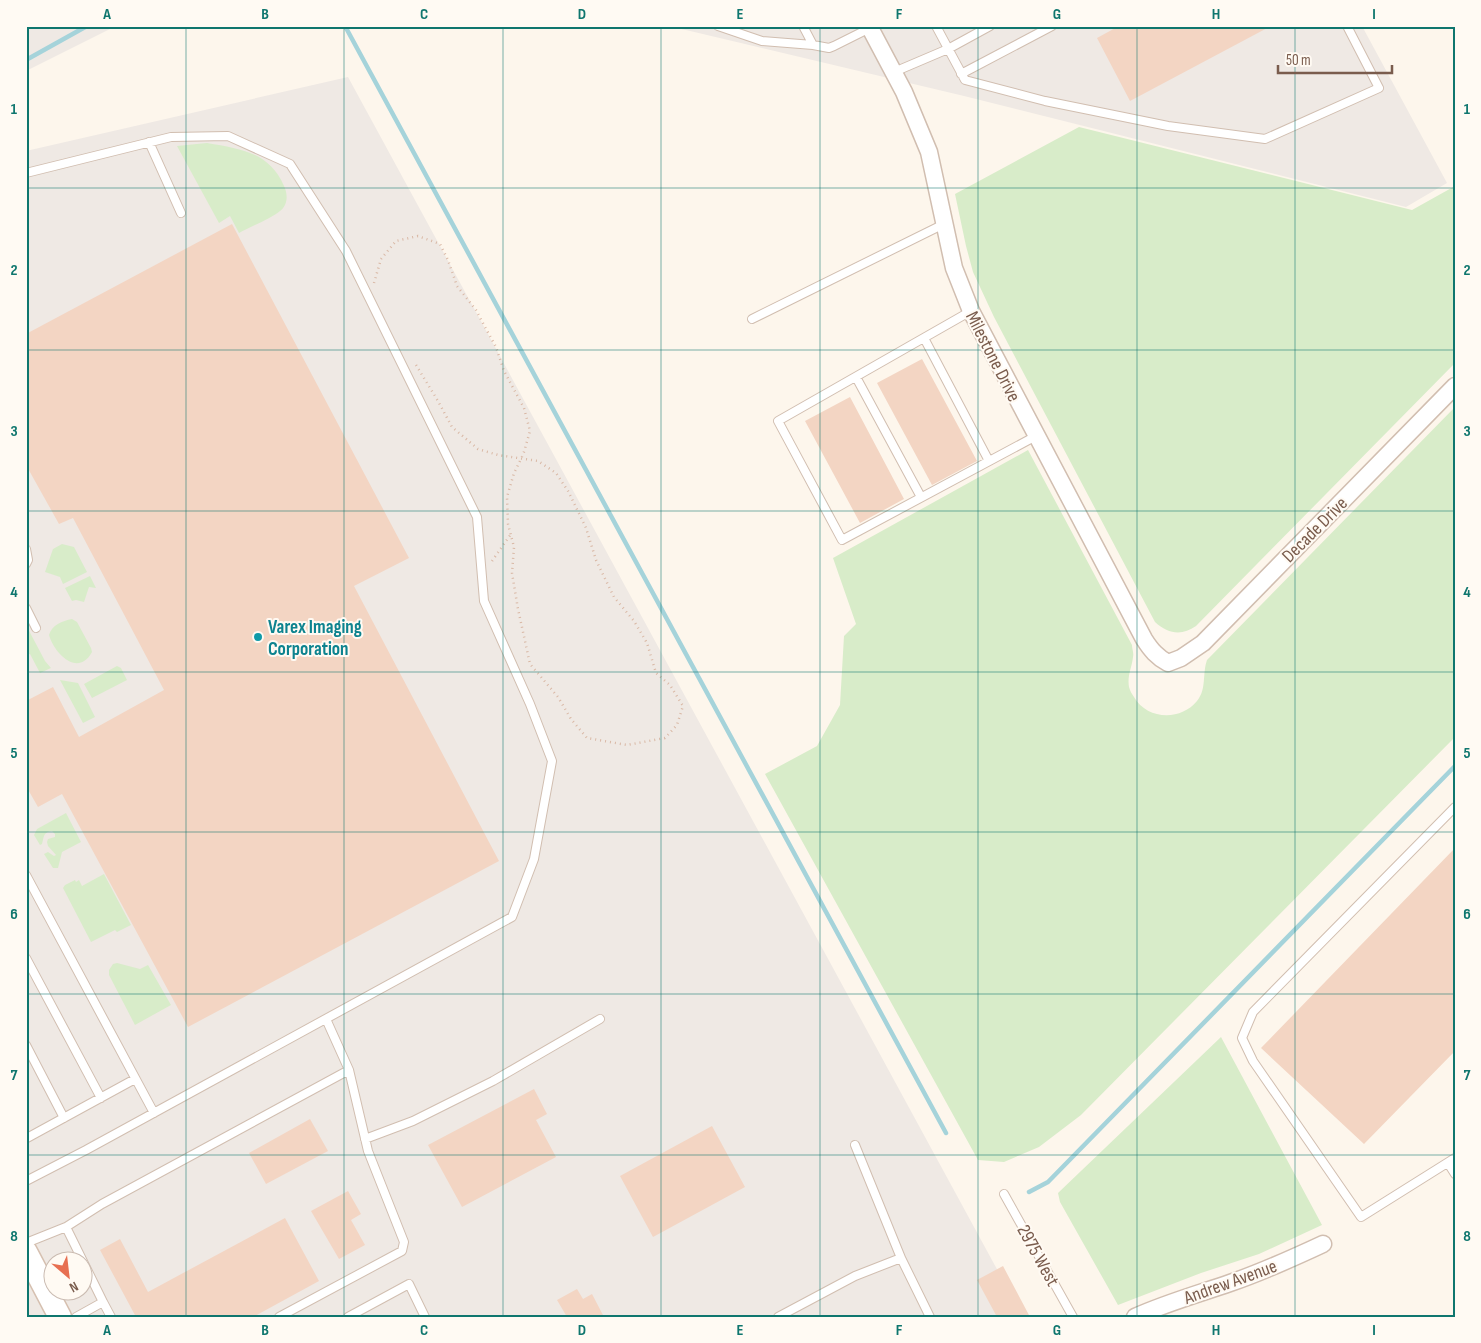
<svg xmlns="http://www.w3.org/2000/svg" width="1481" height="1343" font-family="'Sofia Sans Condensed',sans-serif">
  <rect width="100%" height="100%" fill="#fdf6ec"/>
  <path fill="#efe9e4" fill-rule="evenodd" d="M26 26H116L26 71Z
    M669 26H1362L1447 183 1406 207 964 96Z
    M348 77 1023 1317H26V151ZM52 1260H82V1290H52Z"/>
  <path fill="#d8ecc9" d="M1079 127 1412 210 1455 186V363L1196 626C1182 636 1168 634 1155 622L994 317 973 272 966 246 955 194Z
    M207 143C241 149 269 152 284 186 288 194 288 205 280 211 272 218 250 227 239 233L230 216 219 223 177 146Z
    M1455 407V737L1081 1115 1039 1147 1004 1162 978 1160 765 774 817 746 840 705 844 636 856 624 833 558 1028 450 1132 645C1132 649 1134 653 1133 657 1132 667 1127 676 1129 687 1130 691 1132 694 1134 697 1147 720 1181 721 1197 701 1207 689 1202 674 1207 660Z
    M62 544 74 547 87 572 63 584 60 577 45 572 53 549Z
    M90 576 96 588 89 587 84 602 76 600 72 601 65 588Z
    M72 619 77 622 91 648 92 652C78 678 54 653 49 635 52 625 62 621 72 619Z
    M26 625 45 661 51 668 40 673 30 654 26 655Z
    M117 666 121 668 127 680 92 698 84 684Z
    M60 680 78 683 95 717 83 723Z
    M66 813 81 842 62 852 58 868H53L44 854 48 852 54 856 56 855 48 846 47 842 48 839 55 837V834L52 831C43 832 44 837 42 844L40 845 34 835 37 829Z
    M104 874 131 925 117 932 115 930 91 942 63 888 65 885 75 880 76 882 79 880 82 886Z
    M117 963 140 969 148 965 171 1005 135 1025 109 975V970L113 964Z
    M1221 1037 1322 1225 1259 1254 1201 1273 1118 1305 1060 1202 1058 1193Z"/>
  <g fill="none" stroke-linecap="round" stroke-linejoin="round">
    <path stroke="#a5d3da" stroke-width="4.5" d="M345 26 946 1133
      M26 60 87 26
      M1029 1192 1048 1182 1455 766"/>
  </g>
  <path fill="#f3d5c3" d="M1119 26H1271L1130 101 1097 38Z
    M232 224 409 558 354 586 499 861 188 1027 62 794 38 807 26 786V701L53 687 79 737 164 690 73 518 59 524 26 465V334Z
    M922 359 977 461 932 485 877 383Z
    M850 397 904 499 860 523 805 421Z
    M1455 848V1051L1364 1144 1261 1048Z
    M534 1089 547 1114 536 1120 556 1157 462 1207 428 1145Z
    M310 1119 328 1151 266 1184 249 1153Z
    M712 1126 745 1187 653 1237 620 1176Z
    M348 1191 361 1214 351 1220 365 1245 339 1259 311 1211Z
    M285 1218 319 1281 253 1317H136L100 1250 120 1239 148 1292Z
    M1003 1266 1030 1317H997L977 1280Z
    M577 1289 583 1299 592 1294 604 1317H567L557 1300Z"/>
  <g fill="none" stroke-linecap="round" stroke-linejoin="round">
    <g stroke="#d1beb0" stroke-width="10">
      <path id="lane" d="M718 26 762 41 813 45 803 26
        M936 26 965 80 1045 101 1168 126 1265 139 1379 88 1347 26
        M813 45 829 48 834 46 870 28
        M894 72 948 49 990 26
        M961 74 1052 26
        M149 142 181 213
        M26 173 171 137 228 136 290 164 346 251 477 517 484 601 530 704 552 761 534 859 512 917 86 1150 26 1181
        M971 311 778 421 842 540 1036 436
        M752 319 944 224
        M924 338 989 461
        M856 377 921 497
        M26 549 28 560 26 564
        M26 608 36 628
        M1455 807 1253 1012 1242 1038 1253 1061 1361 1217 1455 1158
        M26 875 154 1113
        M26 958 101 1098
        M26 1045 64 1118
        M26 1137 27 1138 135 1079
        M365 1139 413 1121 493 1081 600 1019
        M855 1145 901 1258
        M1448 1163 1455 1174
        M1004 1194 1073 1317
        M66 1227 102 1204 349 1070 326 1019
        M26 1243 66 1227 103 1302
        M76 1317 103 1302 111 1317
        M279 1317 402 1251 404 1242 368 1151 349 1070
        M348 1317 409 1284 425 1317
        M778 1317 855 1276 901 1258 930 1317"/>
    </g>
    <g stroke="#d1beb0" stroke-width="19">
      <path id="street" d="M869 26 904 92 929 152 954 268 971 311 1144 639C1151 650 1157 657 1168 663L1181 658 1203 643 1455 386
        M1135 1317C1166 1303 1198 1294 1230 1283 1262 1272 1293 1258 1323 1244"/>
    </g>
    <g stroke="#d6c0b0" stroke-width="25">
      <path id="secondary" d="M26 1252 60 1317"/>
    </g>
    <path stroke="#d9b8a5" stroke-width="2.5" stroke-dasharray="1 4" stroke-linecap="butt" d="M374 283 381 259 396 241 418 236 440 244 448 260 457 286 476 310 485 327 496 347 504 371 524 408 530 431 524 452 521 459
      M416 365 438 401 452 427 478 449 498 455 538 461 556 473 568 491 586 528 596 560 614 597 634 621 647 643 656 673 670 685 683 706 677 725 665 738 627 745 587 738 571 719 558 697 530 664 518 609 512 573 514 547 508 524 507 497 514 473 521 459
      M492 561 511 534"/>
    <use href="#lane" stroke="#fff" stroke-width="8"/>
    <use href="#street" stroke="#fff" stroke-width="16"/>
    <use href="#secondary" stroke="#fff" stroke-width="22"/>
  </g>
  <path fill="none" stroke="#0f766e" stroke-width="1" stroke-opacity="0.55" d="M186 26V1317M344 26V1317M503 26V1317M661 26V1317M820 26V1317M978 26V1317M1137 26V1317M1295 26V1317M26 188H1455M26 350H1455M26 511H1455M26 672H1455M26 832H1455M26 994H1455M26 1155H1455"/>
  <circle fill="#0f9aa8" stroke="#fffaf3" stroke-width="2" cx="258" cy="637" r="5"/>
  <g text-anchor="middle" stroke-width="4" stroke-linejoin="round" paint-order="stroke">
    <g font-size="19" fill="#7a5c4d" stroke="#fffaf3">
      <text transform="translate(994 356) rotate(63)" y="7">Milestone Drive</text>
      <text transform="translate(1314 529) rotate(-45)" y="7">Decade Drive</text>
      <text transform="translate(1039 1255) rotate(61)" y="7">2975 West</text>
      <text transform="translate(1230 1281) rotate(-20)" y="7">Andrew Avenue</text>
    </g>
    <g font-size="19" font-weight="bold" fill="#0d838f" stroke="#fffaf3" text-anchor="start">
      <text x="268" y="633">Varex Imaging<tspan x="268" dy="22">Corporation</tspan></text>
    </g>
  </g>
  <rect width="1481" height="1343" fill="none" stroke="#fffaf3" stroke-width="55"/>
  <g transform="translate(68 1276) rotate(152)"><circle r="24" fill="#fffaf3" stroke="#cabbb1"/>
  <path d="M0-4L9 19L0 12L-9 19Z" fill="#e76f51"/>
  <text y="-8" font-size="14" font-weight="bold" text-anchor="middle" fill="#7a5c4d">N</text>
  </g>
  <path d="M1278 65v8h114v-8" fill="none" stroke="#7a5c4d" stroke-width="2.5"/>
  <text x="1286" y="65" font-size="15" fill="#7a5c4d" stroke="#fffaf3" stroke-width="4" paint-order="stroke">50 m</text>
  <rect x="28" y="28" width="1426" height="1288" fill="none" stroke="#0f766e" stroke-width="2"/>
  <g font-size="16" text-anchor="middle" font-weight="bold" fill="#0f766e">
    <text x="107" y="19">A</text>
    <text x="265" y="19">B</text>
    <text x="424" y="19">C</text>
    <text x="582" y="19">D</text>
    <text x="740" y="19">E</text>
    <text x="899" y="19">F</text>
    <text x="1057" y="19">G</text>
    <text x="1216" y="19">H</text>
    <text x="1374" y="19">I</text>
    <text x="14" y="114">1</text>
    <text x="1467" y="114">1</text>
    <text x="14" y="275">2</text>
    <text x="1467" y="275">2</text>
    <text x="14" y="436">3</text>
    <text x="1467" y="436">3</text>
    <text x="14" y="597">4</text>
    <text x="1467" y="597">4</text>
    <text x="14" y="758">5</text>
    <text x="1467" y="758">5</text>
    <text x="14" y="919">6</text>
    <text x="1467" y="919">6</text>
    <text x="14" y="1080">7</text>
    <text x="1467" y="1080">7</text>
    <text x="14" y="1241">8</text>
    <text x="1467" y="1241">8</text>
    <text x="107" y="1335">A</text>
    <text x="265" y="1335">B</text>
    <text x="424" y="1335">C</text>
    <text x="582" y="1335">D</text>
    <text x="740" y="1335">E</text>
    <text x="899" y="1335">F</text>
    <text x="1057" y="1335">G</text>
    <text x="1216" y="1335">H</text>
    <text x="1374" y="1335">I</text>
  </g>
</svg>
